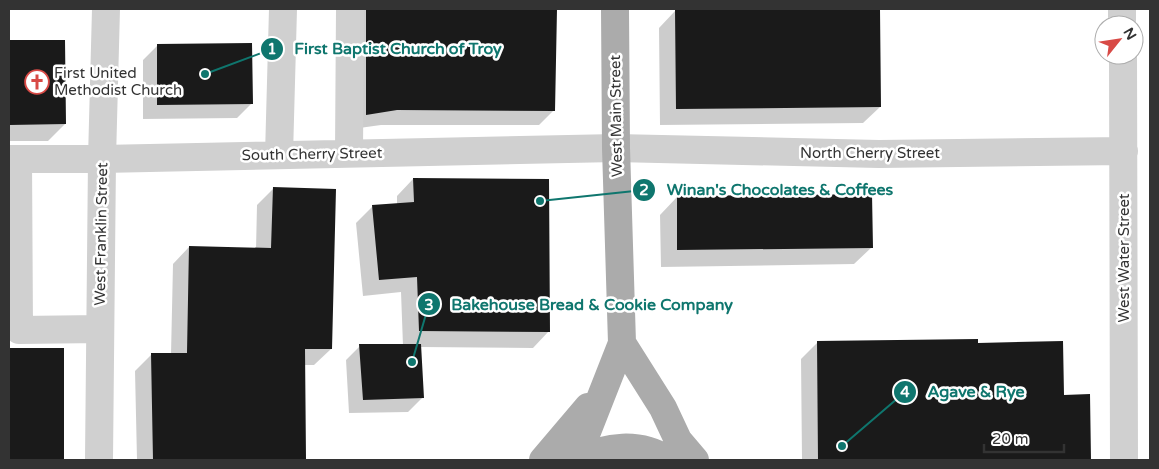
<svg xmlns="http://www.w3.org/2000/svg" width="1159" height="469" font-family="'Varela Round',sans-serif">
  <rect width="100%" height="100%" fill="#fff"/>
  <path fill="#0003" d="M352 9H556L554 110 539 125H381L352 129Z
    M879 9 880 107 863 123 660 125 659 28 675 11Z
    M9 41H64L65 124 48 141H9Z
    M157 46 251 104 237 118 143 119V60Z
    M413 179 549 331 533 348 420 347 423 397 408 412 349 413 346 360 360 346H403L401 292 363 296 356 223 373 206 397 204V196Z
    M273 189 331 349 314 365H304L305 460H137L135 371 151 355 171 354 173 264 189 247 256 249 257 205Z
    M677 197 872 247 854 264 661 267 660 215Z
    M818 342 977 344 1063 396H1088L1090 460H802L801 359Z
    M9 349H63V460H9Z"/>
  <path fill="#1a1a1a" d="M366 9H557L555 111 397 110 366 115Z
    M817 9H880L881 107 676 109 675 10Z
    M9 40H65L66 124 9 125Z
    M252 43 253 104 157 105V44Z
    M413 178 549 179 550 332 419 331 417 277 379 280 372 205 414 202Z
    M273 187 336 189 332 349H305L306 460H153L151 353H187L189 246 271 248Z
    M872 194 873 248 677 250V196Z
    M978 339V343L1063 341 1064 395 1090 394 1091 460H818L817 341Z
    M359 344H421L424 398 363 400Z
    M9 348H64V460H9Z"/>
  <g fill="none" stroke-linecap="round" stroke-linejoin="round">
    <path stroke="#d0d0d0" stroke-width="28" d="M1122 9V25
      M1123 55 1124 460
      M349 152 350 9
      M279 155 283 9
      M9 159H102L616 148 879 154 1124 151
      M18 159 19 330 100 329
      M99 460 102 159 106 9"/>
    <path stroke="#ababab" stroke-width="28" d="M622 343 663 408 678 440 695 460
      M543 460 588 407
      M576 460 622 343 616 148 615 9
      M577 460C606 446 639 441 668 460"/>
  </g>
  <defs>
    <g id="church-ring" transform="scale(1.25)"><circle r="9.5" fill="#fff" stroke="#d84a46" stroke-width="1.5"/><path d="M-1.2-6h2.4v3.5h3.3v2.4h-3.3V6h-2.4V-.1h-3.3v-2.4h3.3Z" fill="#d84a46"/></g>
  </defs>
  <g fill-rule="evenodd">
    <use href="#church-ring" x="37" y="82"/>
  </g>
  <g text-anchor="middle" stroke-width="5" stroke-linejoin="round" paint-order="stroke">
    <g font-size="15" fill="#333" stroke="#fff" text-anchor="start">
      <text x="54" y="78">First United<tspan x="54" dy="17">Methodist Church</tspan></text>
    </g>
    <g font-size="15" fill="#333" stroke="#fff">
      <text transform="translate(616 116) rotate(-91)" y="5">West Main Street</text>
      <text x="870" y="158">North Cherry Street</text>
      <text transform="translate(312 154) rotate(-1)" y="5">South Cherry Street</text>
      <text transform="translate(101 234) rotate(-89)" y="5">West Franklin Street</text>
      <text transform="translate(1124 258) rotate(-90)" y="5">West Water Street</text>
    </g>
  </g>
  <path fill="none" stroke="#0f766e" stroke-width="2" d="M205 74L272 49M540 201L644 190M412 362L429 304M842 446L905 392"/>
  <g fill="#0f766e" stroke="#fff" stroke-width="2">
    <circle cx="205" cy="74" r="5"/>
    <circle cx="540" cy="201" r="5"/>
    <circle cx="412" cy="362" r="5"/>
    <circle cx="842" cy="446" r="5"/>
    <circle cx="272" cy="49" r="12"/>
    <circle cx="644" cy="190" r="12"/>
    <circle cx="429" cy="304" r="12"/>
    <circle cx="905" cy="392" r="12"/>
  </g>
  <g font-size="15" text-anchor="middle" font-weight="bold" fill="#fff">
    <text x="272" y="54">1</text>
    <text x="644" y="195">2</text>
    <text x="429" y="310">3</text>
    <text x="905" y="397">4</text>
  </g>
  <g font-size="16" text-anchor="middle" font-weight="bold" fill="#0f766e" stroke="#fff" stroke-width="5" stroke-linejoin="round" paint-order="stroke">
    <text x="398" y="54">First Baptist Church of Troy</text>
    <text x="780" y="195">Winan's Chocolates &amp; Coffees</text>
    <text x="592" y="310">Bakehouse Bread &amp; Cookie Company</text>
    <text x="976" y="397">Agave &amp; Rye</text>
  </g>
  <rect width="1159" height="469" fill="none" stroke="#333333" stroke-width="20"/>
  <g transform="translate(1119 40) rotate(60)"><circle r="24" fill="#ffffff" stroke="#adadad"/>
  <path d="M0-4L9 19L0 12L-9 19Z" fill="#d84a46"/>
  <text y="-8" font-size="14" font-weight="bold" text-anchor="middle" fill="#333333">N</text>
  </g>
  <path d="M984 444v8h80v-8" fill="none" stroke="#333333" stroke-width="2.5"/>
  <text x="992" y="444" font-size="15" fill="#333333" stroke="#ffffff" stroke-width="4" paint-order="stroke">20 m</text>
</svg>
